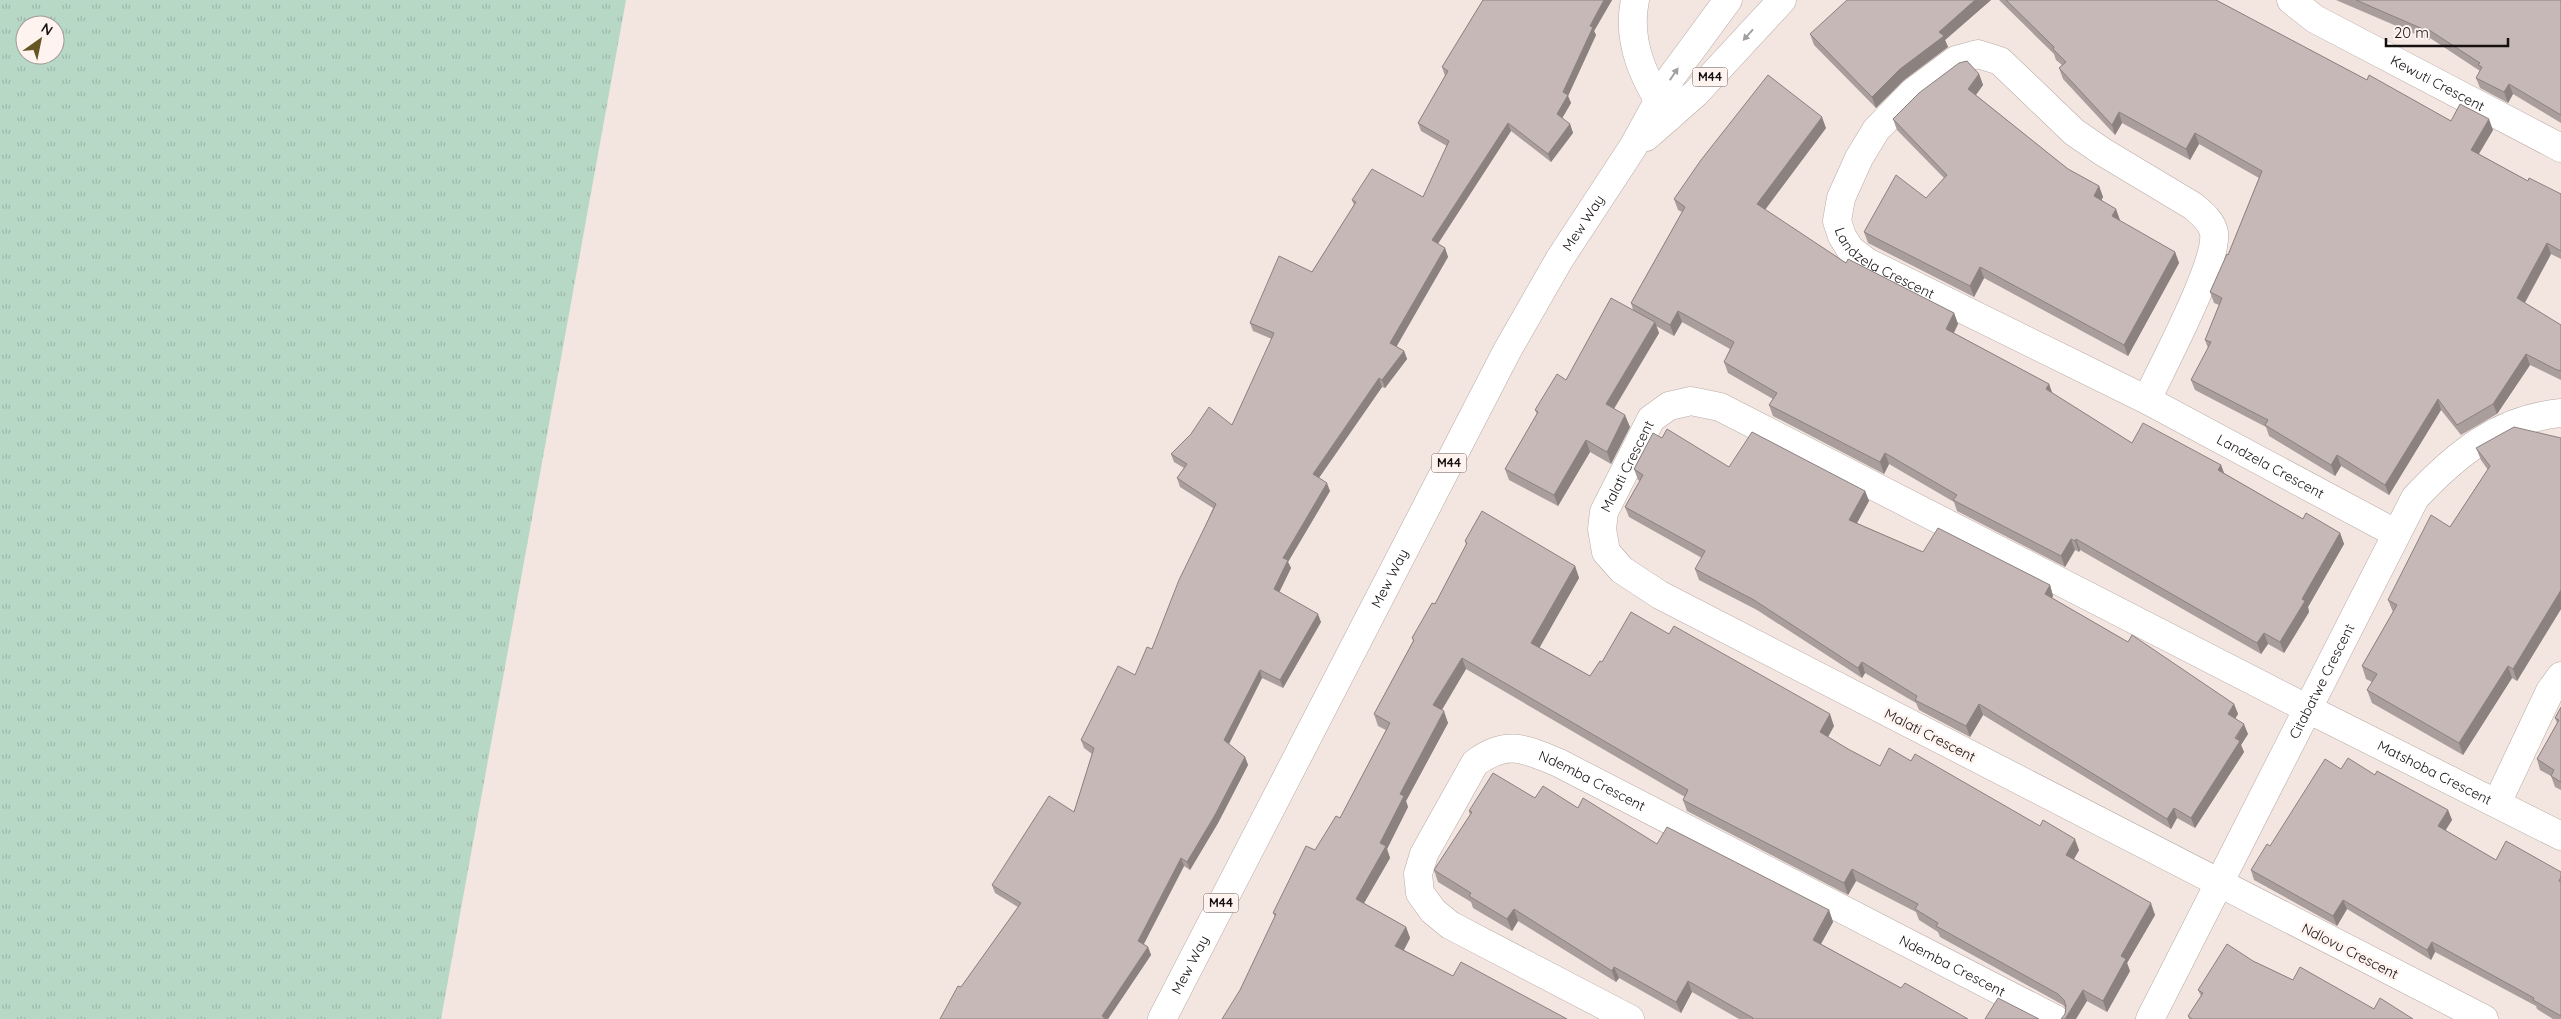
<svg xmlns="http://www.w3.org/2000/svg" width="2561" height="1019" font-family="Quicksand,sans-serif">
  <defs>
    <pattern id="grass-tufts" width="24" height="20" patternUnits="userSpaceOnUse" patternTransform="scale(1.25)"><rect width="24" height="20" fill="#b8d8c6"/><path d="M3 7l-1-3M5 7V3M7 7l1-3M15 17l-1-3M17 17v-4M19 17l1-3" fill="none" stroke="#9db8a9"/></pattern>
  </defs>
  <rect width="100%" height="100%" fill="#f3e5e0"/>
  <path fill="url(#grass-tufts)" fill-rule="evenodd" d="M0 0H626L441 1019H0ZM25 25H55V55H25Z"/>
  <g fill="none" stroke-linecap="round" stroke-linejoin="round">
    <g stroke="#b8aaa6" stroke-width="29">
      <g id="minor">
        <path d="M1635 0C1626 43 1645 81 1669 117"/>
        <path id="s1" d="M2291 0 2315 19 2561 148"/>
        <path id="s2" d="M2147 400C2162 366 2218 264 2214 233 2212 221 2201 213 2193 206L2103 152 2074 132 2000 61 1978 54 1956 60 1913 92 1876 130 1859 158 1841 198 1837 221 1842 236 1850 249 1867 262 2147 400 2395 533"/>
        <path d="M2497 803 2550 691 2561 676"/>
        <path id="s3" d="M1630 1019 1450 925 1433 911 1420 893 1418 874 1424 854 1475 763C1507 739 1525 749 1559 763L2055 1019"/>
        <path id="s4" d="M2150 1019 2415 498C2456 454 2499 419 2561 413"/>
        <path id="s5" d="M2484 1019 1660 595 1622 570 1606 552 1602 529 1604 512 1651 419 1669 406 1691 401 1720 407 2308 709 2561 836"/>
      </g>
    </g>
    <g stroke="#b8aaa6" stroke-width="29">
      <g id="primary">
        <path d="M1646 137 1696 93 1782 0"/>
        <path id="s6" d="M1162 1019 1507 351 1559 260 1633 147 1672 76 1728 0"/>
      </g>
    </g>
    <use href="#minor" stroke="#fff" stroke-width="28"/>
    <use href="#primary" stroke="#fff" stroke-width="28"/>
  </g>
  <path fill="#aa9e9d" d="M1483 0H1612L1594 31 1596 35 1568 96 1571 103 1562 118 1570 124 1573 133 1551 162 1511 131 1438 244 1445 248 1448 257 1396 346 1404 351 1407 359 1385 388 1382 387 1319 478 1330 491 1288 562 1291 568 1279 592 1321 622 1283 688 1262 678 1229 744 1245 757 1248 765 1218 823 1190 870 1184 866 1144 944 1148 947 1151 955 1108 1019H940L961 987 1018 907 995 893 992 885 1074 812 1092 754 1084 748 1081 740 1135 675 1152 649 1213 508 1180 487 1177 478 1184 468 1174 462 1171 454 1232 425 1272 339 1253 331 1250 323 1312 272 1354 205 1352 200 1423 197 1447 146 1421 131 1418 123 1445 76 1442 67Z
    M1991 0 1945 40 1948 47 1904 80 1876 108 1814 45 1810 34Z
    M1999 0H2216L2367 80 2451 121 2493 130 2479 154 2528 181 2561 194V259L2551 254 2525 303 2561 325V380L2530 365 2497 414 2461 435 2441 410 2389 495 2341 466 2335 476 2269 436 2266 427 2195 390 2191 380 2208 348 2205 340 2219 305 2214 303 2210 292 2228 255 2259 178 2199 144 2190 160 2122 123 2115 135 2063 79 2059 68 2062 65 2056 60 2054 54Z
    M2336 0H2561V123L2513 94 2508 103 2480 88 2476 78 2480 71 2430 38 2429 40Z
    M1979 74 1983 85 1976 95 2068 169 2099 186 2103 197 2101 200 2120 220V221L2175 252 2179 263 2128 356 1984 278 1974 297 1868 243 1864 232 1926 198 1944 178 1897 130 1893 119Z
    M1826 128 1765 210 1846 263 1954 313 1958 324 1954 333 2049 384 2052 393 2132 443 2221 465 2224 473 2303 519 2340 533 2344 544 2308 607 2309 612 2284 653 2268 644 2261 654 2080 550 2079 552 2075 550 2065 567 1957 511 1954 502 1889 464 1884 474 1773 416 1769 405 1773 399 1728 373 1724 362 1730 349 1682 322 1674 336 1656 326 1659 333 1614 409 1630 427 1611 464 1590 452 1558 506 1509 480 1505 469 1537 414 1535 410 1566 380 1633 310 1631 303 1682 212 1678 210 1674 199Z
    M1662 438 1729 467 1865 491 1869 501 1857 523 1923 552 2050 585 2053 596 2052 598 2234 704 2238 714 2235 718 2248 734 2241 745 2244 752 2195 828 2177 818 2171 829 1983 715 1970 737 1919 710 1916 703 1865 673 1862 678 1757 610 1699 580 1695 569 1702 558 1629 517 1625 507 1640 481 1638 480 1634 469Z
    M2561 438V609L2517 681 2512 678 2463 755 2372 703 2367 690 2372 682 2366 679 2362 666 2393 612 2388 600 2450 527 2488 470 2481 460 2476 448Z
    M1465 541 1575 566 1579 578 1539 647 1590 676 1602 662 1669 634 1834 726 1828 737 1848 749 1880 766 1911 761 2079 850 2074 859 2155 915 2127 963 2130 971 2107 1012 2087 1001 2065 1014 2066 1009 2063 1005 1940 937 1938 932 1919 920 1916 912 1856 881 1848 895 1687 811 1683 800 1685 797 1466 669 1442 710 1448 723 1406 801 1408 807 1387 849 1390 858 1364 903 1406 927 1410 938 1404 950 1453 976 1567 1019 1240 990 1275 917 1273 913 1315 850 1340 818 1386 730 1378 726 1374 714 1413 641 1412 638 1435 604 1466 545Z
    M2561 707V790L2555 787 2551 776 2540 770 2537 759 2557 723 2555 718Z
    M2375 775 2448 810 2452 820 2445 830 2496 860 2561 872V1019H2553L2537 1009 2536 1006 2435 952 2431 960 2347 909 2337 926 2254 880 2251 870 2270 846Z
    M1535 798 1578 808 1657 844 1829 910 1833 922 1821 944 1901 988 1968 1019H1739L1692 992 1681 1013 1619 978 1616 982 1518 921 1512 931 1473 908 1471 902 1438 882 1434 870 1470 815 1469 811Z
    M2253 961 2293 980 2374 1009 2413 1019H2189L2188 1016 2201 996 2198 990Z"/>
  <path fill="#8b817f" d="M1604 0H1612L1594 31 1596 35 1568 96 1571 103 1560 122 1557 114 1563 92 1590 26Z
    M1975 0H1991L1945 40 1948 47 1904 80 1876 108 1872 97 1900 69 1939 32Z
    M2426 28 2430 38 2429 40 2425 30Z
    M1979 74 1983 85 1972 100 1968 89Z
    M2509 84 2513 94 2508 103 2504 92Z
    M2119 112 2122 123 2115 135 2112 125Z
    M1822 117 1826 128 1761 215 1757 204Z
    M2489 119 2493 130 2475 160 2471 150Z
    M1508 123 1511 131 1435 248 1432 240Z
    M1570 124 1573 133 1551 162 1548 154Z
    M2195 133 2199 144 2190 160 2186 149Z
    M2099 186 2103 197 2098 207 2094 196Z
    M2116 209 2120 220 2116 228 2112 216Z
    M2547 243 2551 254 2521 309 2517 298Z
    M1445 248 1448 257 1394 351 1390 343Z
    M2175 252 2179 263 2128 356 2124 345Z
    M1980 267 1984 278 1974 297 1970 286Z
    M1678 311 1682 322 1674 336 1670 325Z
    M1954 313 1958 324 1950 340 1946 329Z
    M1655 322 1659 333 1610 415 1606 404Z
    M1404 351 1407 359 1385 388 1382 380Z
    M2526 354 2530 365 2497 414 2493 404Z
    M1379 378 1382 387 1316 482 1313 474Z
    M2049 384 2053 395 2046 389Z
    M2438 399 2441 410 2389 495 2385 485Z
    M1625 415 1630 427 1611 464 1607 452Z
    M1586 440 1590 452 1558 506 1554 495Z
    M1885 453 1889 464 1884 474 1880 462Z
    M2337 455 2341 466 2335 476 2331 465Z
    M2221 465 2225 476 2218 470Z
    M1327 483 1330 491 1288 562 1291 568 1277 597 1274 589 1283 558Z
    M1865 491 1869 501 1853 530 1849 520Z
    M2340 533 2344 544 2308 607 2309 612 2284 653 2280 642 2302 599Z
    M2071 539 2075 550 2065 567 2061 556Z
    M2076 539 2080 550 2079 552 2075 541Z
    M1575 566 1579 578 1536 654 1531 643Z
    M2050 585 2053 596 2048 605 2045 594Z
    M2561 590V609L2517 681 2513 669Z
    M1318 614 1321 622 1283 688 1280 680Z
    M2264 633 2268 644 2261 654 2257 643Z
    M1462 658 1466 669 1438 716 1433 705Z
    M1862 662 1865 673 1862 678 1858 668Z
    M2508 666 2512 678 2463 755 2459 743Z
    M1260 670 1262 678 1227 748 1224 740Z
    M1979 704 1983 715 1970 737 1966 726Z
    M2234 704 2238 714 2232 724 2228 714Z
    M1444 711 1448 723 1406 801 1408 807 1387 849 1390 858 1360 910 1356 899 1400 794Z
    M1830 714 1834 726 1824 744 1820 732Z
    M2244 724 2248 734 2241 745 2244 752 2195 828 2191 818Z
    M1245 757 1248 765 1218 823 1190 870 1187 862Z
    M2174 808 2177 818 2171 829 2167 819Z
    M2448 810 2452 820 2442 836 2438 826Z
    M2075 839 2079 850 2070 866 2066 855Z
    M1181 858 1184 866 1141 949 1138 941Z
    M1852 869 1856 881 1848 895 1844 883Z
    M2343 900 2347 909 2337 926 2333 916Z
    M2151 903 2155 915 2127 963 2130 971 2107 1012 2103 1001 2121 956Z
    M1514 909 1518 921 1512 931 1507 919Z
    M1829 910 1833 922 1817 951 1813 940Z
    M1406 927 1410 938 1400 957 1395 946Z
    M2432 942 2435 952 2431 960 2427 950Z
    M1148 947 1151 955 1108 1019H1103L1102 1016Z
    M1614 967 1619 978 1616 982 1612 971Z
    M1688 981 1692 992 1681 1013 1676 1002Z
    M2083 990 2087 1001 2076 1019H2065Z"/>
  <path fill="#c6b8b6" stroke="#8b817f" d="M1483 0H1604L1590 26 1593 27 1563 92 1568 95 1557 114 1570 124 1548 154 1508 123 1432 240 1445 248 1390 343 1404 351 1382 380 1379 378 1313 474 1327 483 1283 558 1288 560 1274 589 1318 614 1280 680 1260 670 1224 740 1245 757 1215 815 1187 862 1181 858 1138 941 1148 947 1102 1016 1106 1019H940L958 986 961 987 1021 903 992 885 1049 796 1074 812 1094 748 1081 740 1118 666 1135 675 1147 647 1152 649 1179 580 1216 504 1177 478 1187 464 1171 454 1191 434 1209 407 1232 425 1274 333 1250 323 1279 256 1312 272 1356 202 1352 200 1372 169 1423 197 1449 141 1418 123 1448 71 1442 67Z
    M1847 0H1975L1939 32 1944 36 1900 69 1872 97 1810 34Z
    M2006 0H2216L2367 80 2369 75 2451 121 2460 104 2489 119 2471 150 2528 181 2529 178 2561 194V251L2547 243 2517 298 2561 325V371L2555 369 2526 354 2493 404 2457 425 2438 399 2385 485 2337 455 2331 465 2265 425 2268 420 2191 380 2211 342 2205 340 2222 298 2210 292 2227 254 2228 255 2262 171 2195 133 2186 149 2119 112 2112 125 2059 68 2066 62 2053 49 2054 47Z
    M2356 0H2561V115L2509 84 2504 92 2476 78 2482 67 2478 65 2480 63 2426 28 2425 30Z
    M1967 61 1979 74 1968 89 2068 169 2099 186 2094 196 2116 209 2112 216 2175 252 2124 345 1980 267 1970 286 1864 232 1896 175 1926 198 1947 175 1893 119 1919 93 1959 63Z
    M1768 75 1822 117 1757 204 1846 263 1848 259 1954 313 1946 329 2049 384 2046 389 2132 443 2143 423 2221 465 2218 470 2303 519 2306 513 2340 533 2302 599 2305 601 2280 642 2264 633 2257 643 2076 539 2075 541 2071 539 2061 556 1953 500 1957 495 1885 453 1880 462 1769 405 1777 393 1724 362 1734 342 1678 311 1670 325 1631 303 1685 207 1674 199 1701 160Z
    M1611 298 1655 322 1606 404 1625 415 1607 452 1586 440 1554 495 1505 469 1538 412 1535 410 1557 374 1566 380Z
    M2514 427 2561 438V590L2513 669 2508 666 2459 743 2367 690 2377 674 2362 666 2397 605 2388 600 2431 515 2450 527 2490 466 2476 448Z
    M1667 429 1729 467 1752 432 1865 491 1849 520 1923 552 1938 528 2050 585 2045 594 2128 642 2132 635 2234 704 2228 714 2244 724 2235 738 2240 741 2191 818 2174 808 2167 819 1979 704 1966 726 1915 700 1917 696 1862 662 1858 668 1754 600 1695 569 1705 551 1625 507 1643 475 1634 469 1653 433 1662 438Z
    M1482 511 1575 566 1531 643 1590 676 1600 661 1602 662 1631 612 1669 634 1674 626 1830 714 1820 732 1848 749 1880 766 1889 748 1911 761 1915 754 2040 826 2043 820 2075 839 2066 855 2151 903 2121 956 2126 959 2103 1001 2083 990 2065 1019H2061L2065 1014 2066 1006 2064 1000 2058 994 1936 926 1938 923 1915 909 1918 904 1852 869 1844 883 1683 800 1688 790 1462 658 1433 705 1444 711 1400 794 1404 796 1380 843 1386 846 1356 899 1406 927 1395 946 1453 976 1461 962 1567 1019H1222L1240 990 1276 914 1273 913 1306 846 1315 850 1336 816 1340 818 1390 723 1374 714 1414 640 1412 638 1432 603 1435 604 1467 543 1465 541Z
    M2561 707V782L2551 776 2554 770 2537 759 2559 720 2555 718Z
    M2348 758 2375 775 2377 771 2448 810 2438 826 2496 860 2506 841 2561 872V877L2559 881 2561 882V1016L2533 1000 2534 998 2432 942 2427 950 2343 900 2333 916 2251 870 2267 844 2270 846 2325 759 2341 769Z
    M1493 773 1535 798 1543 786 1578 808 1583 798 1657 844 1667 827 1829 910 1813 940 1901 988 1905 983 1968 1019H1752L1753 1018 1688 981 1676 1002 1614 967 1612 971 1514 909 1507 919 1469 896 1471 893 1434 870 1472 812 1469 811Z
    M2227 944 2253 961 2293 980 2300 967 2374 1009 2380 998 2413 1019H2192L2188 1016 2203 993 2198 990Z
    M1998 998 2039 1019H1985Z"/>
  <defs><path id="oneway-solid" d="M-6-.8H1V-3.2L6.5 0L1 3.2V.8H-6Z" transform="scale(1.25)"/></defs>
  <g fill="#a2a09f">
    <use href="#oneway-solid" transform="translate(1748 35) rotate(132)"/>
    <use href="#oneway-solid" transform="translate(1674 74) rotate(-56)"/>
  </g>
  <g text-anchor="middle" stroke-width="5" stroke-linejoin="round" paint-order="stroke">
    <g fill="#fff3ef" stroke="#5c5553" stroke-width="1">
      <rect x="1692.5" y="67.5" width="35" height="19" rx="4"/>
      <rect x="1431.5" y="453.5" width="35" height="19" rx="4"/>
      <rect x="1203.5" y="893.5" width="35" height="19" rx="4"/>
    </g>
    <g font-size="12" font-weight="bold" fill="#161110">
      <text x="1710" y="81">M44</text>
      <text x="1449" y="467">M44</text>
      <text x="1221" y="907">M44</text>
    </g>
    <g font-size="14" fill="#161110" stroke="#fff3ef">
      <text dy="5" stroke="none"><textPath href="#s1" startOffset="169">Kewuti Crescent</textPath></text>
      <text dy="5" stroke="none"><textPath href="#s6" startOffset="901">Mew Way</textPath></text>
      <text dy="5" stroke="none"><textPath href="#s2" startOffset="778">Landzela Crescent</textPath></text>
      <text dy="5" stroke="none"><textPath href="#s5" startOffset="1088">Malati Crescent</textPath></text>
      <text dy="5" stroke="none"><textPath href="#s2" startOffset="1216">Landzela Crescent</textPath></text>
      <text dy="5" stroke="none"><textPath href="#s6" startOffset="496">Mew Way</textPath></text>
      <text dy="5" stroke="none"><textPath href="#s4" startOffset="379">Citabatwe Crescent</textPath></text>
      <text transform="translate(1930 735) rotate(27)" y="5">Malati Crescent</text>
      <text dy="5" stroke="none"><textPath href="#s5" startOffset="2018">Matshoba Crescent</textPath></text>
      <text dy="5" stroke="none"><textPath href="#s3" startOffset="519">Ndemba Crescent</textPath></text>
      <text transform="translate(2350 951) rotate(27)" y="5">Ndlovu Crescent</text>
      <text dy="5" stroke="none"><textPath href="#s6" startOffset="61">Mew Way</textPath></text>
      <text dy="5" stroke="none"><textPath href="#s3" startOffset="924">Ndemba Crescent</textPath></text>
    </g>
  </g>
  <g transform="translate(40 40) rotate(33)"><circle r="24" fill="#fff3ef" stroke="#a29996"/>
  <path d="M0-4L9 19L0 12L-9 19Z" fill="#665623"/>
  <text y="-8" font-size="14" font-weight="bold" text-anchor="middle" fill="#161110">N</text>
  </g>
  <path d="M2386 38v8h122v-8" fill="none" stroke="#161110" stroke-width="2.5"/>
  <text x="2394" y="38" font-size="15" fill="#161110" stroke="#fff3ef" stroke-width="4" paint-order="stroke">20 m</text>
</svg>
